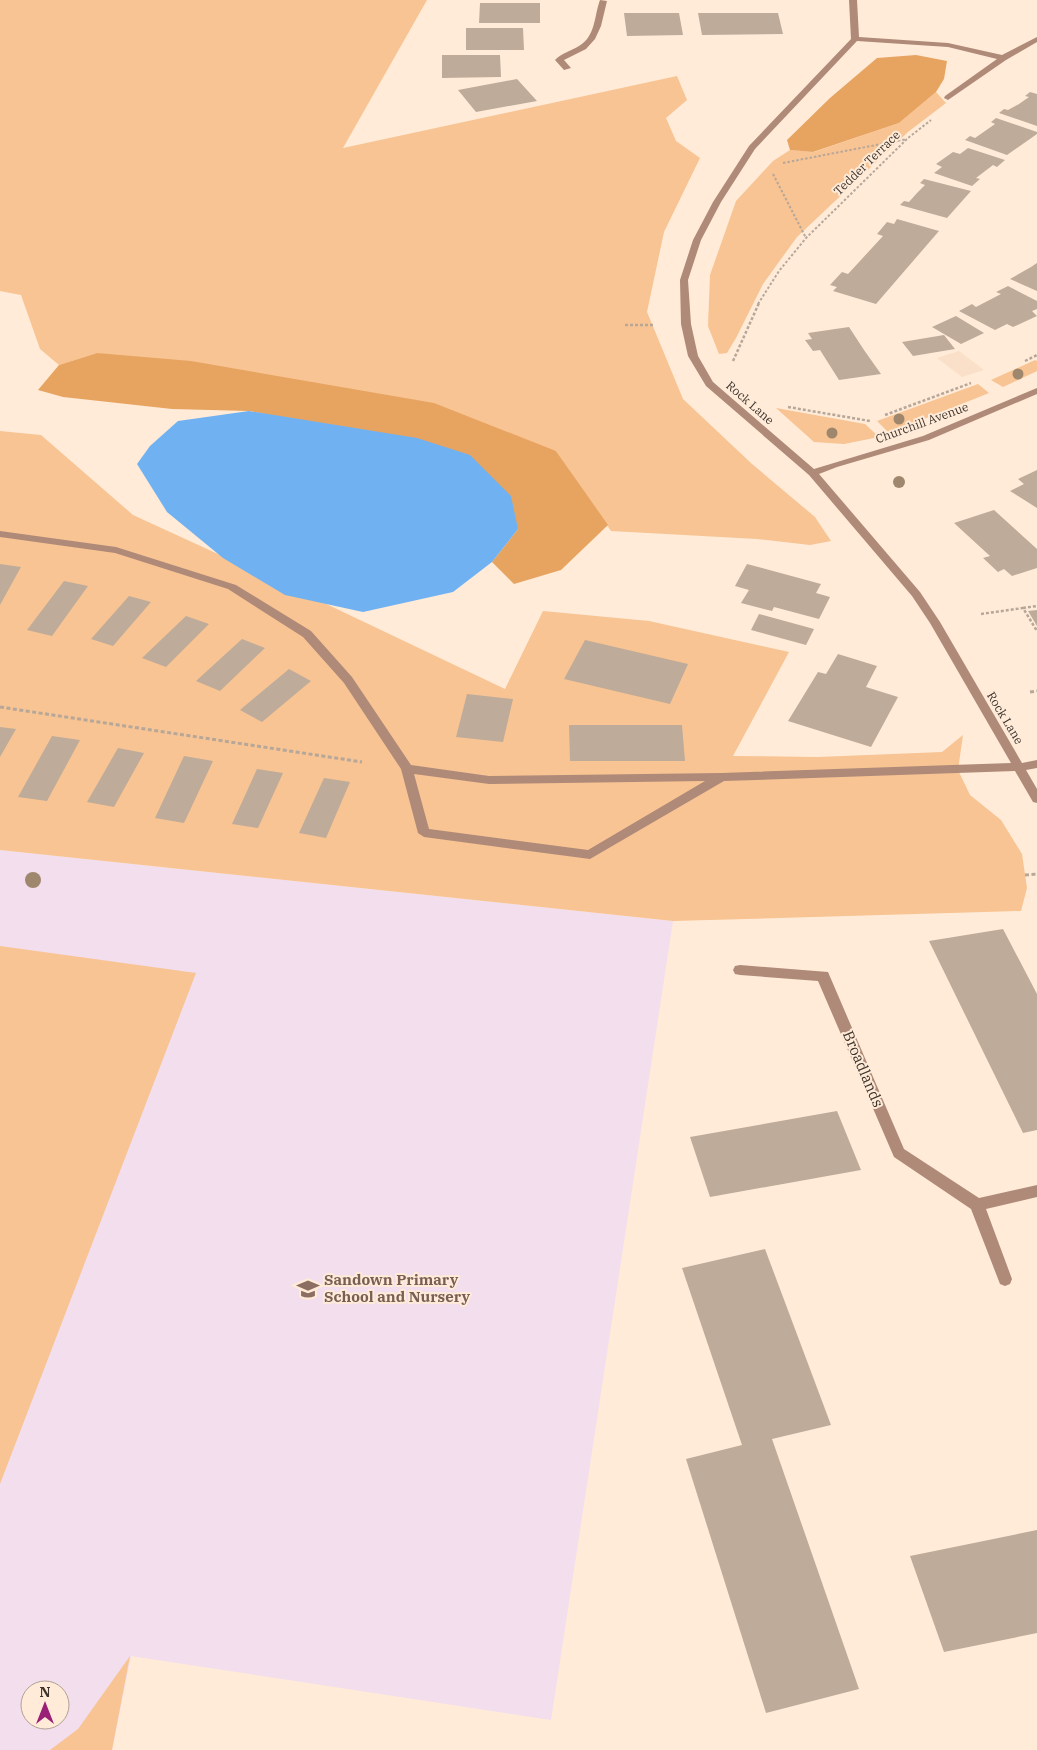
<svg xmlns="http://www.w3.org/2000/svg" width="1037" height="1750" font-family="'IBM Plex Serif',serif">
  <rect width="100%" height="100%" fill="#ffebd8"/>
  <path fill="#fae0c8" d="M959 351 984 370 962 377 937 358Z"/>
  <path fill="#f2deed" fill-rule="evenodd" d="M0 850 673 921 551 1720 131 1656 112 1750H0ZM30 1690H60V1720H30Z"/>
  <path fill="#f8c493" d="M0 0H427L343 148 677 76 687 100 666 118 676 141 700 158 664 232 647 312 683 399 752 464 815 517 831 541 810 545 757 539 611 531 556 451 97 353 59 365 40 349 21 295 0 291Z
    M936 92 946 103 908 132 797 237 763 284 736 338 727 353 719 354 708 326 710 275 736 201 773 161 790 150 814 152 899 123Z
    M1035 360 1037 361V371L1003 387 991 380Z
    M978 384 989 393 889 433 877 421Z
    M776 408 865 424 879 437 844 444 814 442Z
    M0 431 41 435 133 515 320 601 505 689 543 611 649 621 789 652 733 756 818 757 942 752 963 735 958 770 970 795 1001 820 1022 854 1027 888 1021 911 673 921 0 850Z
    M0 946 196 973 0 1484Z
    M130 1656 112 1750H50L78 1729Z"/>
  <path fill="#e7a461" d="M916 55 947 61 944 79 936 92 899 123 813 152 790 150 787 140 830 98 877 58Z
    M97 353 191 361 434 403 556 451 608 525 561 570 514 584 492 562 518 529 309 422 249 411 172 409 63 397 38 390 59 365Z"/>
  <path fill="#70b1f2" d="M249 411 417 438 470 455 511 496 518 529 492 562 453 592 363 612 285 595 223 558 167 512 137 464 150 446 178 421Z"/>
  <path fill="#beab9a" d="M480 3H540V23H479Z
    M624 13H679L683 35 627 36Z
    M698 13H778L783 34 702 35Z
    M466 28H523L524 50H466Z
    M442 55H500L501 77 442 78Z
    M517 79 537 101 476 112 458 90Z
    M1030 92 1037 94V126L999 113 1004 109 1008 110 1019 104 1029 97 1025 96Z
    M996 118 1037 132V134L1007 155 965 140 970 136 975 138 995 124 991 122Z
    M968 148 1005 160 997 167 993 165 976 178 980 179 972 186 934 173 942 167 936 164 953 152 960 154Z
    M924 179 971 191 947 218 900 205 904 201 909 202 917 193 925 185 920 183Z
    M897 219 939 231 876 304 833 291 837 287 830 285 842 272 848 274 883 236 877 234 887 222 894 224Z
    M1037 263V291L1010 279 1031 267Z
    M1008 286 1037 301V309L1032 311 1037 316 1013 327 1007 324 995 330 959 311 972 304 976 307 1001 294 996 292Z
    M956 316 984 333 961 344 932 327Z
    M849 327 864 350 881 374 839 380 820 350 813 351 805 340 812 339 808 333Z
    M944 335 955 349 913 356 902 342Z
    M1037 470V508L1010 491 1024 484 1018 479Z
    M994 510 1037 549V568L1012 576 1004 569 998 572 983 558 990 556 954 523Z
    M0 564 21 567 0 605Z
    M747 564 821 584 816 593 830 597 819 619 774 607 772 611 741 603 749 590 735 586Z
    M64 581 88 586 52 636 27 630Z
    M129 596 151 602 113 646 91 639Z
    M1037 610V626L1028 611Z
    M759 614 814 629 806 645 751 630Z
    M186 616 209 624 166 667 142 658Z
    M242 639 265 648 220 691 196 681Z
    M585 640 688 664 670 704 564 679Z
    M838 654 877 666 866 687 898 697 871 747 788 721 818 672 826 674Z
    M289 669 311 681 262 722 240 710Z
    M467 694 513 699 503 742 456 737Z
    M569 725H682L685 761H570Z
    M0 727 16 729 0 757Z
    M52 736 80 740 47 801 18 797Z
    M118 748 144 753 114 807 87 802Z
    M184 756 213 761 184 823 155 818Z
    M257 769 283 773 258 828 232 824Z
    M324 778 350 782 326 838 299 833Z
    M1003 929 1037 994V1130L1023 1133 929 941Z
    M837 1111 861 1170 710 1197 690 1137Z
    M765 1249 831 1425 772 1439 859 1689 766 1713 686 1459 742 1445 682 1268Z
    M1037 1530V1633L944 1652 910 1556Z"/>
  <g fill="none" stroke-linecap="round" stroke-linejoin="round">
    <path stroke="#b7a799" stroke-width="2" stroke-dasharray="2.5 2" stroke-linecap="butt" d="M783 163 907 139
      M773 174 806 238
      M758 304 779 271 806 238 908 138 931 120"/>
    <path stroke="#b7a799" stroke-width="2.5" stroke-dasharray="3 2" stroke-linecap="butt" d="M625 325H653
      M733 361 759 303
      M1025 361 1037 355
      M788 407 870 421
      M885 415 971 383
      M1023 608 1037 606
      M981 614 1023 608 1037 631"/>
    <path stroke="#b7a799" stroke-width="3" stroke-dasharray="4 2.5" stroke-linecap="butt" d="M1030 692 1037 691
      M0 707 362 762
      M1025 875 1037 874"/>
    <path fill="#af8a79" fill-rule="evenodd" d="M600 0 607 1 601 26 595 39 586 49 564 60 571 68 564 70 555 60C562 53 571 51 579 46 596 36 594 16 600 0Z
      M849 0H857L859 37 948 43 1002 55 1037 37V42L1006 60 948 100 944 98 945 96 997 59 948 47 857 41 755 149 721 202 701 240 688 280 691 324 698 356 713 382 814 469 923 436 1037 388V394L929 440 837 467 819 474 920 592 940 622 1022 763 1037 760V768L1026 770 1037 789V803L1033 802 1015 771 724 781 590 859 424 837 418 833 401 769 344 683 303 637 228 589 115 553 0 537V531L116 547 236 585 311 631 352 677 411 765 489 776 722 773 1011 763 930 623 912 596 809 475 706 386 688 356 681 324 680 280 693 240 713 202 749 146 851 39ZM414 774 489 784 705 781 588 850 429 829Z
      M740 965 828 972 904 1149 979 1198 1037 1185V1197L986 1209 1012 1279 1010 1284 1005 1286 1000 1284 971 1209 894 1157 818 981 740 975 735 974 733 970 735 966Z"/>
  </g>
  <g fill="#9f876e">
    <circle cx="1018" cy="374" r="5.5"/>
    <circle cx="899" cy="419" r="5.5"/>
    <circle cx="832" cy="433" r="5.5"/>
    <circle cx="899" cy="482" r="6"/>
    <circle cx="33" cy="880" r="8"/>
  </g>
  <defs>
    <g id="school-bare" transform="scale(1.725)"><path d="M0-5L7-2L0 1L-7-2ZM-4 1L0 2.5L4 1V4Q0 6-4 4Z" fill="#8d6e63" stroke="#ffebd8" stroke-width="2.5" paint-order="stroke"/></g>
  </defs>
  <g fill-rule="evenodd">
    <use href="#school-bare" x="308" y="1289"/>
  </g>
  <g text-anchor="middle" stroke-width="4" stroke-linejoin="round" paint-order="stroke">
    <g font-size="12" fill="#3d352e" stroke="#ffebd8">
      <text transform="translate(867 163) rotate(-44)" y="4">Tedder Terrace</text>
      <text transform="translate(750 403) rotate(41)" y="4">Rock Lane</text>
      <text transform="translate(922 423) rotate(-20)" y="4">Churchill Avenue</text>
      <text transform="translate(1005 718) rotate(59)" y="4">Rock Lane</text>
    </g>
    <g font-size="15" fill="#3d352e" stroke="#ffebd8">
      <text transform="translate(863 1069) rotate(67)" y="5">Broadlands</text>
    </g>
    <g font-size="15" font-weight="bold" fill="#785e54" stroke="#ffebd8" text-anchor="start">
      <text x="324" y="1285">Sandown Primary<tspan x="324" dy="17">School and Nursery</tspan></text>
    </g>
  </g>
  <g transform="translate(45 1705)"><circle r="24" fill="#ffebd8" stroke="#b1a294"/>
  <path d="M0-4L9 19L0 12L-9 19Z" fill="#9a1f77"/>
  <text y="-8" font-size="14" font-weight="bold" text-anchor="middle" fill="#3d352e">N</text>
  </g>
</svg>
